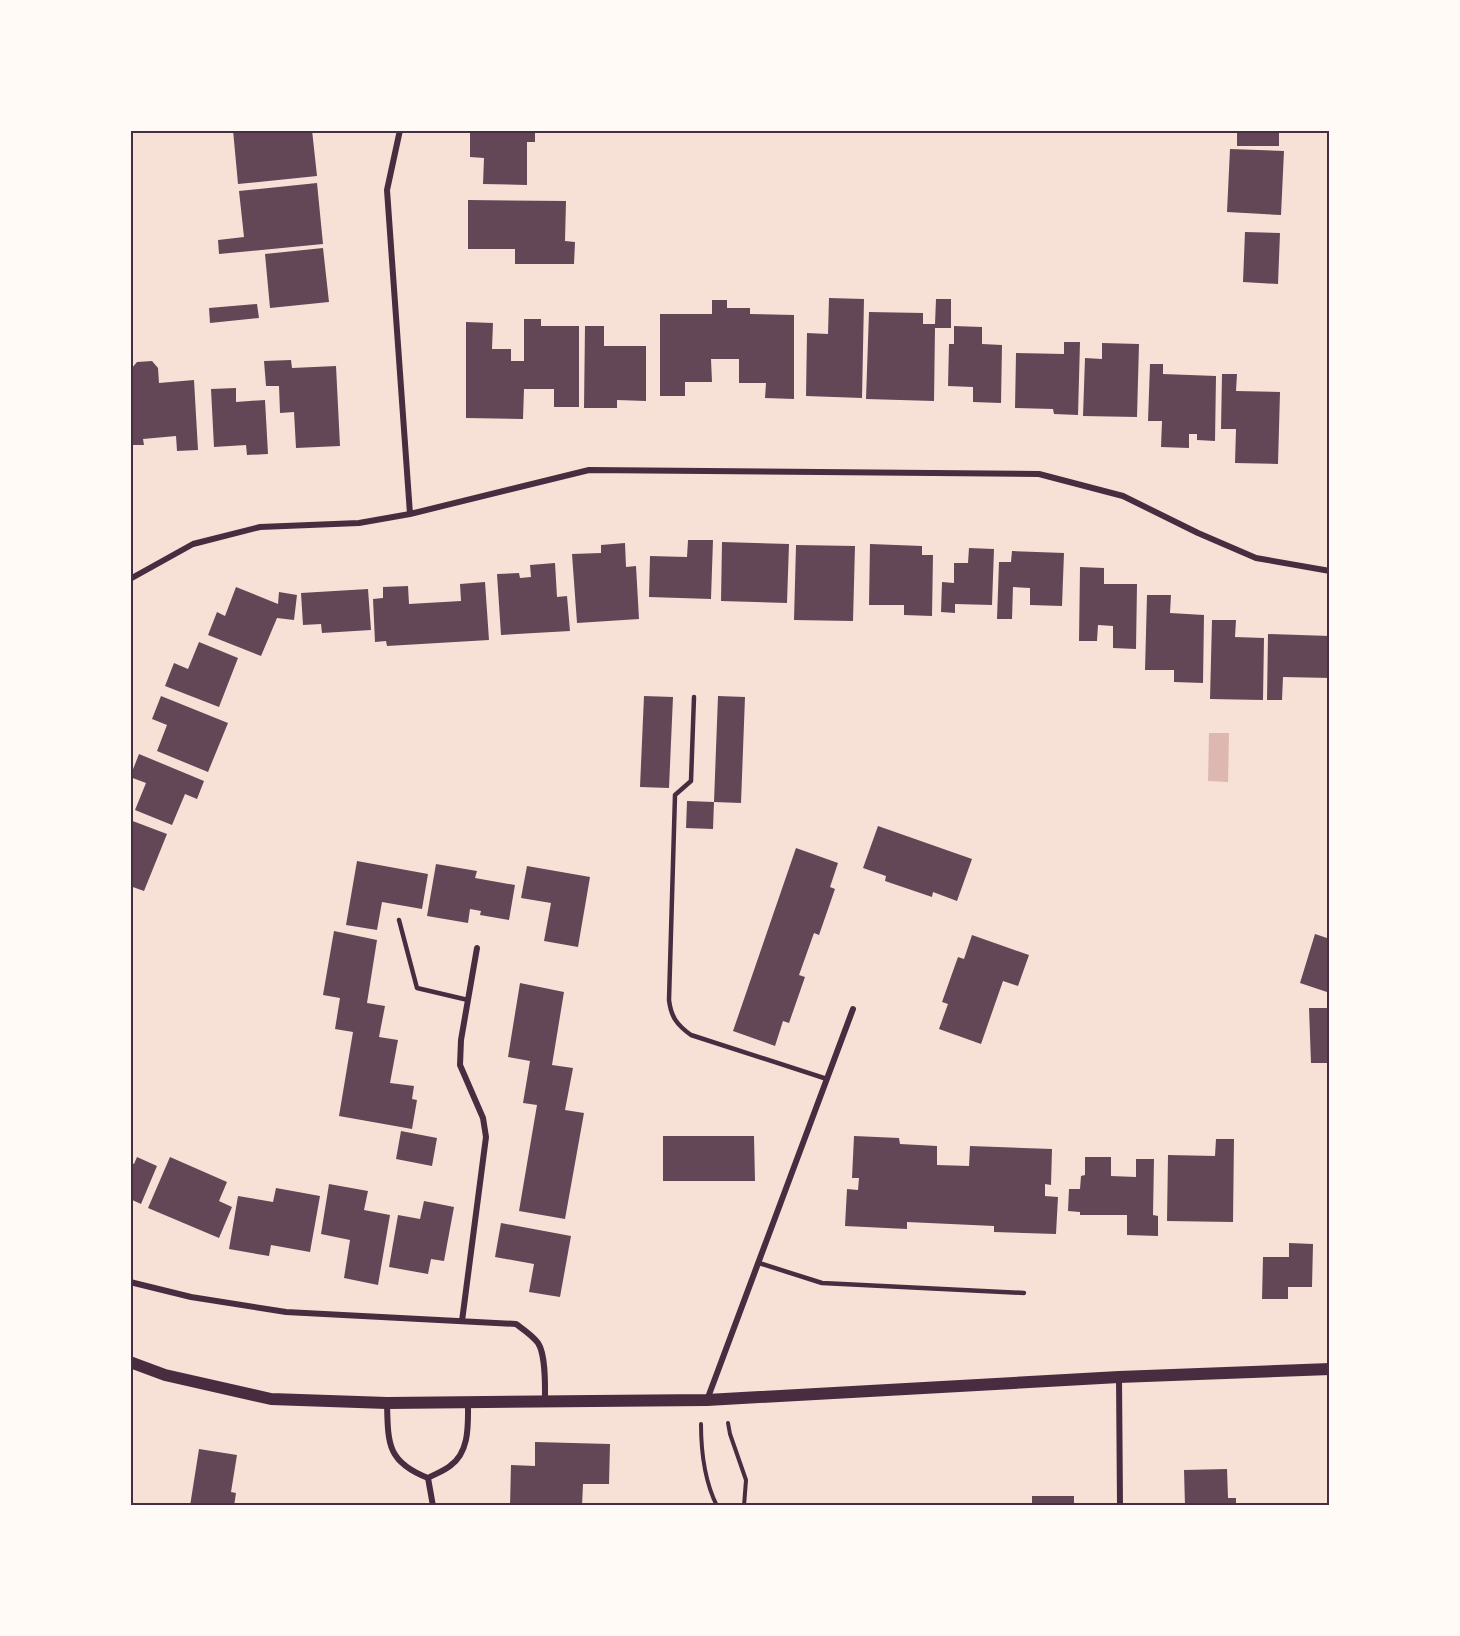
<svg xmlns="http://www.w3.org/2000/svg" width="1460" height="1636" font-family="Literata,serif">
  <rect width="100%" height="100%" fill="#f7e1d7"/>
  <path fill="#dcb8b0" d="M1209 733H1229L1228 782 1208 781Z"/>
  <path fill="#644757" d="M233 130H312L317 176 238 184Z
    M470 130H535V142H527V185L483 184 484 158 470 157Z
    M1237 130H1279V146H1237Z
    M1230 149 1284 151 1281 215 1227 212Z
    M317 183 323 244 219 254 218 240 244 237 239 191Z
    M468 200 566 201 565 241 575 242 574 264H515V249H468Z
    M1245 232 1280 233 1278 284 1243 282Z
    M323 248 329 302 270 308 265 254Z
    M829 298 864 299 862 398 806 396 807 333 828 334Z
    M936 299H951V328H935L934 401 866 399 869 312 923 313V324H935Z
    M712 300H727V308H750V314L794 315V399L765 398 766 383H739V359H711L712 382H685V396H660V314H712Z
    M257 304 259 318 210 323 209 308Z
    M524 319H541V326H579V407H554V389H524L523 419 466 418V322L493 323 492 349H511V361H524Z
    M585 326H604V346H646V401L617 400V408H584Z
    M954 326 982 327V344L1002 345 1001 403 973 402V387L948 386 949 344H954Z
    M1064 342H1080L1078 415 1054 414 1053 409 1015 408 1016 353 1064 354Z
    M1102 343 1139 344 1137 417 1083 416 1085 358 1102 359Z
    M291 360 292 368 336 366 340 446 296 448 294 412 280 413 279 386H266L264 361Z
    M152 361 158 368 159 383 194 380 198 450 177 451 176 436 143 439 144 445H130L131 369 137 362Z
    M1150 364H1163V374L1216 376 1215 441 1197 440V434H1189V448L1161 447 1162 421H1148Z
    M1222 374H1237L1236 391 1280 392 1278 464 1235 463 1236 429H1221Z
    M236 388V402L265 400 268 454 247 455 246 445 214 447 211 389Z
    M688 540H713L711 599 649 597 650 556 687 557Z
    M722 542 789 544 787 603 721 601Z
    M625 543 626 567 636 566 639 619 577 623 572 554 601 553V545Z
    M870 544 922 546V555H933L932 616 904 615V605H869Z
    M796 545 855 546 853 621 794 620Z
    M969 548 994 549 992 605 955 604V613L941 612 942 582 954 583V563H968Z
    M1012 551 1064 553 1062 606 1030 605V588L1013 587 1012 619H997L999 562H1011Z
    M555 563 557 597 567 596 570 631 501 635 497 574 519 573 520 578 531 577 530 565Z
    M1080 567 1104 568V584H1137L1136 649 1113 648V626L1098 625 1097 641H1079Z
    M485 582 489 640 387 646 386 641 375 642 373 599 383 598V587L408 586 409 604 461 601 460 584Z
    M236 587 278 604 279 592 297 595 294 620 277 618 261 656 208 635 217 612 225 616Z
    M368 589 371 630 322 633 321 624 303 625 301 593Z
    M1147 595H1171L1170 613 1204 615 1203 683 1174 682V670H1145Z
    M1212 620H1236L1235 637 1264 638 1263 700 1210 699Z
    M1268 634 1330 636V678L1283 677 1282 700H1267Z
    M199 642 238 658 219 707 165 686 174 663 188 669Z
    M161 696 228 723 208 772 157 751 167 725 152 719Z
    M644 696 673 697 669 788 640 787Z
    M718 696 745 697 741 803 714 802Z
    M139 754 204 781 197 799 185 794 172 825 135 810 146 783 130 777Z
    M687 801 714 802 713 829 686 828Z
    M130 820 167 834 144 891 130 886Z
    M878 826 972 859 957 901 933 892 932 897 885 881 886 876 863 868Z
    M796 848 838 863 830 887 835 889 819 935 814 933 799 975 805 977 789 1023 783 1021 775 1046 733 1031Z
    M357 861 428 874 422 909 382 902 377 930 346 925Z
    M436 864 477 871 475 878 515 885 509 920 480 915 481 911 470 909 468 923 427 916Z
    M527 866 590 877 578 947 544 941 551 903 521 898Z
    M334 931 377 940 367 1003 385 1006 379 1037 398 1040 390 1083 414 1086 412 1099 417 1100 412 1129 339 1116 353 1032 335 1029 340 998 323 995Z
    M1315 934 1330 939V993L1300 983Z
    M972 935 1029 955 1018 986 1003 981 981 1044 939 1029 948 1004 942 1002 958 957 964 959Z
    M520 983 564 992 552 1065 573 1068 565 1110 584 1113 565 1219 519 1211 537 1105 523 1103 530 1061 508 1057Z
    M1309 1008H1330V1063H1311Z
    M401 1131 437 1138 432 1166 396 1159Z
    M663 1136H754L755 1181H663Z
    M854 1136 899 1138 900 1144 937 1146V1165L969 1166 970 1146 1052 1149 1051 1185 1045 1184V1196L1058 1197 1056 1234 994 1232V1226L907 1222V1229L845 1226 847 1189 858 1190 859 1178H852Z
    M1216 1139H1234L1233 1222 1167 1221 1168 1155 1215 1156Z
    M137 1157 157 1166 141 1204 130 1199V1162L134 1164Z
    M170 1157 227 1182 219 1201 232 1207 219 1238 148 1208Z
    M1085 1157H1111V1176L1136 1177V1159H1154L1153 1215 1158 1216V1236L1127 1235V1215H1080V1212L1068 1211 1069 1189H1080L1081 1176 1085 1175Z
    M329 1184 368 1191 364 1210 390 1215 378 1285 344 1278 350 1240 321 1234Z
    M276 1188 320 1196 310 1252 271 1245 269 1256 229 1249 238 1196 273 1202Z
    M424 1201 454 1207 444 1261 431 1259 428 1274 389 1267 398 1215 420 1219Z
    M501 1223 571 1236 560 1297 529 1292 534 1264 495 1257Z
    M1289 1243 1313 1244 1312 1287H1288V1299H1262L1263 1257H1289Z
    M535 1442 610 1444 609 1484H583L582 1506H510L511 1465 535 1466Z
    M199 1449 237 1455 231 1492 236 1493 234 1506H190Z
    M1227 1469 1228 1498H1236V1506H1185L1184 1470Z
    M1032 1496H1074V1506H1032Z"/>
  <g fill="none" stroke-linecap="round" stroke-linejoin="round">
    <path stroke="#4a2c40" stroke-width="4" d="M728 1423 730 1434 746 1480 744 1506
      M701 1424C701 1451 705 1482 717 1506"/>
    <path stroke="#4a2c40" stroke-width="4.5" d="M694 697 691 781 675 795 669 1000C671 1017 677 1025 691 1035L827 1079
      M399 920 417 988 468 1000
      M759 1263 822 1283 1024 1293"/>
    <path stroke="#4a2c40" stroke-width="6" d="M400 130 387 190 410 514
      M130 579 193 544 260 527 359 523 410 514 589 470 1039 474 1123 496 1198 533 1256 558 1330 571
      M130 1282 191 1297 286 1312 516 1324C524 1330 532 1335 538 1343 546 1355 545 1386 545 1400
      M462 1321 486 1137 483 1118 460 1065 461 1040 477 948
      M1119 1377 1120 1506
      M707 1400 853 1009
      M387 1403C388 1444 387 1462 428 1478 435 1474 444 1471 450 1466 470 1452 468 1424 468 1403
      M428 1478 433 1506"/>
    <path stroke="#4a2c40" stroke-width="12" d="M130 1362 165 1375 271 1399 387 1403 707 1400 1119 1377 1330 1369"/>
  </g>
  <rect width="1460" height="1636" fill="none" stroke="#fffaf5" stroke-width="264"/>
  <rect x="132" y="132" width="1196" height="1372" fill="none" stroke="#4a2c40" stroke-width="2"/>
</svg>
